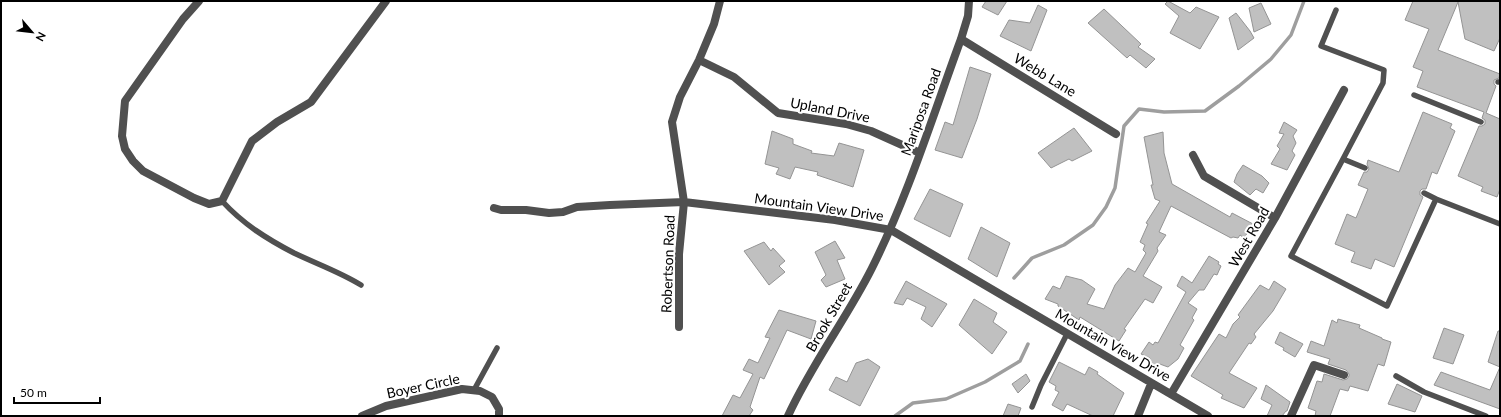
<svg xmlns="http://www.w3.org/2000/svg" width="1501" height="417" font-family="Lato,sans-serif">
  <rect width="100%" height="100%" fill="#fff"/>
  <g fill="none" stroke-linecap="round" stroke-linejoin="round">
    <path stroke="#9e9e9e" stroke-width="3.5" d="M1014 278 1032 258 1064 245 1093 225 1106 207 1115 188 1124 126 1139 109 1164 112 1205 111 1239 86 1271 59 1291 35 1304 1
      M895 416 913 403 946 399 985 382 1020 361 1028 344"/>
  </g>
  <path fill="#c0c0c0" stroke="#949494" d="M986 1H1007L998 15 982 7Z
    M1168 1 1190 13 1196 7 1219 17 1200 49 1170 33 1179 16 1165 4Z
    M1413 1H1500V38L1494 51 1465 39 1458 2 1438 50 1500 74 1499 78 1494 80V84L1496 86 1486 113 1500 119V189L1497 197 1481 191 1483 187 1458 176 1479 126H1482L1485 124V120L1482 118 1484 112 1417 87 1423 71 1413 67 1429 29 1405 20Z
    M1261 3 1271 24 1254 32 1249 8Z
    M1038 5 1047 10 1031 51 1000 36 1009 20 1030 23Z
    M1104 9 1141 44 1138 47 1155 59 1146 68 1130 55 1127 58 1088 23Z
    M1236 13 1250 31 1254 38 1238 50 1229 18Z
    M970 67 991 74 977 119 962 158 935 150 945 122 953 125Z
    M1423 112 1452 124 1450 128 1455 131 1437 174 1432 172 1426 189H1422L1420 191V195L1423 197 1394 267 1375 259 1371 269 1351 262 1355 252 1335 244 1347 214 1356 218 1368 189 1358 185 1364 172H1367L1369 169 1367 164 1368 160 1399 172Z
    M1284 122 1297 130 1293 136 1296 143 1292 151 1295 155 1287 170 1271 164 1280 149 1277 146 1284 134 1279 133Z
    M1074 128 1092 151 1072 161 1069 159 1051 168 1038 153Z
    M772 131 793 139V144L812 151 811 153 834 156 839 143 864 150 853 187 817 175 818 172 795 167 790 179 776 174 779 168 765 164Z
    M1163 132 1164 153 1172 184 1230 217 1232 213 1253 224 1244 238 1240 235 1238 238 1233 237 1231 238 1171 206 1159 232 1166 235 1157 248 1158 251 1143 276 1162 287 1153 303 1145 299 1124 329 1126 330 1119 341 1080 317 1079 320 1058 306V304L1045 299 1053 286 1060 289 1066 276 1082 280 1095 289 1087 304 1104 309 1115 285 1128 268 1135 272 1146 253 1143 250 1145 245 1140 242 1148 224 1146 223 1160 201 1155 199 1151 185H1153L1144 137Z
    M1243 165 1262 176 1269 183 1263 193 1256 189 1250 195 1234 182 1237 174Z
    M930 189 963 204 950 237 914 219Z
    M981 227 1010 243 997 277 968 259Z
    M835 241 845 258 837 260 845 279 826 287 821 280 826 275 815 252Z
    M764 242 771 251 773 248 785 261 779 266 785 272 769 285 744 251Z
    M1209 256 1219 262 1218 264 1221 266 1217 275 1214 274 1204 290H1199L1188 303 1197 309 1192 318 1194 320 1180 345 1184 348 1178 359 1168 367 1157 363 1155 366 1149 361 1150 358 1141 354 1149 342 1153 345 1155 342 1158 343 1186 292 1177 286 1182 276 1192 283Z
    M906 281 947 304 932 327 921 319 926 307 907 298 903 305 894 303Z
    M1274 281 1286 289 1273 311 1254 334 1256 337 1251 344 1249 343 1229 373 1257 388 1244 408 1221 398 1223 395 1191 376 1219 334 1226 338 1233 324 1240 317 1238 315 1260 285 1269 290Z
    M974 299 997 313 993 322 1007 332 992 354 959 325Z
    M779 310 816 321 811 339 787 330 764 379 760 377 750 407 753 410 749 416H722L733 395 740 398 753 374 743 370 749 359 758 363 770 338 765 337Z
    M1338 319 1360 325 1359 328 1382 338V339L1391 342 1384 366 1378 364 1368 391 1350 386 1348 391 1340 389 1330 416H1315L1316 411 1308 408 1317 381 1322 382 1324 374 1343 380 1347 379 1349 376V374L1346 370 1328 364 1330 359 1307 352 1311 341 1324 346 1332 320 1337 323Z
    M1444 328 1464 335 1453 364 1433 358Z
    M1498 331H1500V367L1488 362Z
    M1280 332 1303 344 1295 357 1283 350 1284 348 1275 343Z
    M868 359 880 367 860 406 829 390 836 377 847 382 856 363Z
    M1059 362 1085 375 1089 367 1098 372 1097 374 1124 393 1113 416H1093L1067 404 1063 411 1052 405 1059 392 1055 390 1056 386 1049 382Z
    M1500 367V409L1434 385 1441 372 1490 390Z
    M1026 374 1030 381 1018 393 1012 384Z
    M1397 384 1422 396 1415 412 1388 404Z
    M1266 385 1290 402 1287 411H1286L1282 416H1267L1272 405 1261 399Z
    M1008 404 1021 408 1018 416H1003Z"/>
  <g fill="none" stroke-linecap="round" stroke-linejoin="round">
    <path stroke="#505050" stroke-width="5.5" d="M1336 10 1321 46 1384 70 1383 83 1343 159
      M1498 82H1500
      M1414 95 1481 122
      M1365 168 1343 159 1291 256 1387 306 1436 199 1500 224
      M1424 193 1436 199
      M222 201C243 224 267 239 294 253 317 264 340 272 361 285
      M1396 376 1424 392 1486 416
      M474 390 497 348
      M1032 407 1041 385 1067 334"/>
    <path stroke="#505050" stroke-width="8" d="M199 1 183 19 125 101 122 136 125 149 133 161 143 171 194 198 209 204 222 201 252 141 277 122 311 102 386 1
      M961 39 1116 134
      M699 60 734 77 778 113 846 124 871 131 920 153
      M1193 155 1204 176 1275 218
      M494 208 501 210H526L549 213 563 212 577 207 610 205 684 202 835 220 891 230 1208 416
      M679 327V254L684 202 672 122 680 97 699 60 714 24 720 1
      M1171 394 1275 218 1344 90
      M362 416 386 406 462 389 480 391 492 397 499 409V416
      M788 416C811 365 847 318 872 268 908 196 933 115 961 39L968 16 969 1
      M1138 416 1151 384
      M1291 416 1314 365 1344 375"/>
  </g>
  <g text-anchor="middle" stroke-width="4" stroke-linejoin="round" paint-order="stroke">
    <g font-size="14" fill="#000" stroke="#fff">
      <text transform="translate(1045 75) rotate(31)" y="5">Webb Lane</text>
      <text transform="translate(830 110) rotate(11)" y="5">Upland Drive</text>
      <text transform="translate(921 112) rotate(-70)" y="5">Mariposa Road</text>
      <text transform="translate(819 207) rotate(8)" y="5">Mountain View Drive</text>
      <text transform="translate(1249 237) rotate(-60)" y="5">West Road</text>
      <text transform="translate(668 264) rotate(-88)" y="5">Robertson Road</text>
      <text transform="translate(829 317) rotate(-60)" y="5">Brook Street</text>
      <text transform="translate(1113 345) rotate(30)" y="5">Mountain View Drive</text>
      <text transform="translate(423 386) rotate(-12)" y="5">Boyer Circle</text>
    </g>
  </g>
  <rect width="1501" height="417" fill="none" stroke="#000000" stroke-width="4"/>
  <g transform="translate(32 32) rotate(118)" stroke="#ffffff" stroke-width="3" paint-order="stroke">
  <path d="M0-3L7 15L0 10L-7 15Z" fill="#000000"/>
  <text y="-6" font-size="11" font-weight="bold" text-anchor="middle" fill="#000000">N</text>
  </g>
  <path d="M14 397v6h86v-6" fill="none" stroke="#000000" stroke-width="2"/>
  <text x="20" y="397" font-size="12" fill="#000000" stroke="#ffffff" stroke-width="3" paint-order="stroke">50 m</text>
</svg>
